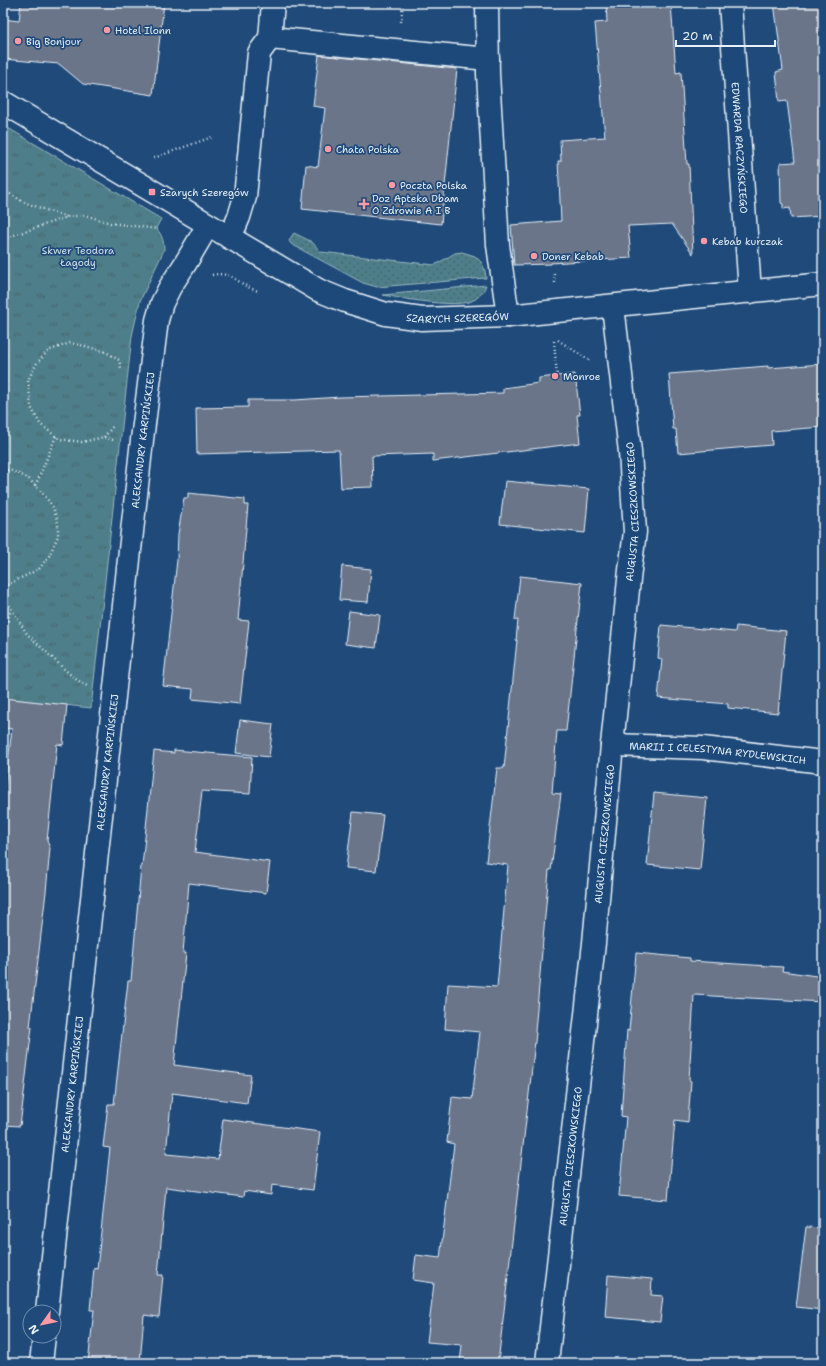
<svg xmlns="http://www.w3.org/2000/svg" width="826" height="1366" font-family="'Shantell Sans',sans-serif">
  <defs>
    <pattern id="grass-dots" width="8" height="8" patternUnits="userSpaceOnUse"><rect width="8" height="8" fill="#4e7e89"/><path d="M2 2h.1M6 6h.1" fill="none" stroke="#4a666d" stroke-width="1.8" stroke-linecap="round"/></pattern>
    <pattern id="park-tufts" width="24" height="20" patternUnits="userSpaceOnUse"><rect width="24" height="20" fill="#4e7e89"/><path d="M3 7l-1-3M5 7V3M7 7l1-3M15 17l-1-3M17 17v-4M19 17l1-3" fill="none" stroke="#4a666d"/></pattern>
  </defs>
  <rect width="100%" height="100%" fill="#1f4a7a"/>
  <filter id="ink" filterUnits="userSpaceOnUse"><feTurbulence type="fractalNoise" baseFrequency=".025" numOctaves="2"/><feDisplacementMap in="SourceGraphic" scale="8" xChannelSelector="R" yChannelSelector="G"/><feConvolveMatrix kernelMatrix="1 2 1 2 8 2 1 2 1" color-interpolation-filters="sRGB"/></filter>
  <g filter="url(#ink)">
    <path fill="url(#grass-dots)" stroke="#9bb8c0" d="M294 233 312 242 321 252 435 265 455 253 462 252 475 256 482 263 485 271 486 278 377 287 363 283 291 244 289 241 293 234Z
      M486 285C483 293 478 299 469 302 448 307 405 299 383 295Z"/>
    <path fill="url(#park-tufts)" stroke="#9bb8c0" d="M3 125 161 219 156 228C162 235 164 241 164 250L140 301 132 336 91 708 3 698Z"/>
    <path fill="#6a748a" stroke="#e8f1f8" d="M21 3H164L153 95 83 84 59 64 3 59V19L19 21Z
      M606 3H671L676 73 681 72 687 164H689L693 254 672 224 628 226 631 258 551 263V264L514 265 511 225 561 221 558 161H561L560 140 605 137 595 23 607 22Z
      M774 3H822V44H823V216L791 218 790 208 783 209V204L781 203 780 163 795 162 787 101 779 102 776 72 783 70Z
      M319 55 457 69 441 224 302 209 306 165 318 167 325 108 313 106Z
      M823 364V427L771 431 772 445 678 453 676 429H673L669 374 768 366V368Z
      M575 374 580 415H577L580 443 433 461V454L372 456 373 487 341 488 339 450 197 454 196 408 248 407V400H295L340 397 503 393V388L539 383V378Z
      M505 481 589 489 585 533 500 524Z
      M188 493 245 499V505H248L238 620 249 621 240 704 192 699 193 689 163 686 177 560 178 534 184 498H188Z
      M342 566 371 569 368 602 339 600Z
      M520 576 582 583 566 731H557L552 793 561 794 551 870H549L535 1032 536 1033 498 1363H460L462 1345 427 1342 434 1283 413 1280 416 1255 440 1258 454 1144 447 1142 452 1097 472 1099 480 1032 445 1029 448 984 497 987 508 865 486 862 497 768H504L517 640H516L518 620H515Z
      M349 611 380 615 376 648 345 644Z
      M661 625 735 632 736 626 786 631 778 713 728 708V704L658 698 662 659 658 658Z
      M3 698 67 705 63 745 57 744 47 841 50 848 46 892 30 1027H32L20 1126 3 1125V802L12 729 3 728Z
      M240 720 273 724 269 757 236 753Z
      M174 750 252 757 250 794 202 791 195 852 270 862 266 893 189 883 183 953H186L174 1065 251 1075 247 1103 172 1093 166 1154 218 1159 223 1119 320 1132 313 1190 272 1185 271 1195 244 1191 243 1197 166 1187 158 1275H163L159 1317 144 1315 140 1363H88L94 1310H90L94 1268 97 1269 110 1148 103 1147 108 1104H114L128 981H131L141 866H142L154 751 174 753Z
      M654 793 707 798 700 870 647 865Z
      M353 812 383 815 376 871 346 868Z
      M636 953 690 958V961L783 967 782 971 823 977V1002L694 995 689 1080 691 1081 688 1122 675 1120 668 1200 619 1196 626 1117 621 1116 627 1030 629 1031Z
      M806 1227 823 1228V1310L796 1307Z
      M608 1275 652 1279 651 1295 663 1296 660 1322 605 1317Z"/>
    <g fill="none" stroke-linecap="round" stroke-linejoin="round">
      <g stroke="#e8f1f8" stroke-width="25">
        <g id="minor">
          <path d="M487 3 488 74 498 245 508 316"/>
          <path id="s1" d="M730 3 750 292"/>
          <path d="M270 38 488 59"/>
          <path id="s2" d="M3 102 318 290 345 301 386 314 422 319 508 316 823 284"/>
          <path d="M230 238 239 217 245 197 259 53 270 38 273 3"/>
          <path id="s3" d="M612 745 703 748 823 762"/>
          <path id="s4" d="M47 1312 142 440 157 320 162 303 170 287 185 264 208 225"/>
          <path d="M41 1363 44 1336"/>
          <path id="s5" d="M547 1363 594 943 612 745 630 570 635 532 630 452 613 306"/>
        </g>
      </g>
      <path stroke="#e8f1f8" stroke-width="2.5" stroke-dasharray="1 3" stroke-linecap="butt" d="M401 22 403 3
        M154 158 212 137
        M3 190 26 203 67 217
        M3 239 67 217 85 215 110 223 158 229
        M554 274 555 283
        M212 275C234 270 240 288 260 291
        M558 340 590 361
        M554 341 557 376
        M104 437 114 425
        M113 440 104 437 82 442 59 439 40 424 31 407 28 380 37 363 48 351 70 343 85 346 106 352 119 360 121 368
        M3 470H10L28 478 44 495 53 507 58 523V536L49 556 39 569 3 587
        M35 485 38 480 56 436
        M3 595 27 634 74 678 87 686
        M3 632 11 610"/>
      <use href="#minor" stroke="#1f4a7a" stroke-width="22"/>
    </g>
  </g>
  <g fill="#ff9aa2" stroke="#1f4a7a" stroke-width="1.5">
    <circle cx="107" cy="30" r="4"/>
    <circle cx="18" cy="41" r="4"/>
    <circle cx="328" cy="149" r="4"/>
    <circle cx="392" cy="185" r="4"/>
    <rect x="148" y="188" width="8" height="8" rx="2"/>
    <path d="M362 198h4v4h4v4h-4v4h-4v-4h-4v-4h4z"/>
    <circle cx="704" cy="241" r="4"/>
    <circle cx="534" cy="256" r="4"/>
    <circle cx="555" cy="376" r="4"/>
  </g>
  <g text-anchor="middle" stroke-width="3.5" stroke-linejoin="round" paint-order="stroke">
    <g font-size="10" fill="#e8f1f8" stroke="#1f4a7a" text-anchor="start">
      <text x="115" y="34">Hotel Ilonn</text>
      <text x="26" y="45">Big Bonjour</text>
      <text x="336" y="153">Chata Polska</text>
      <text x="400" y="189">Poczta Polska</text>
      <text x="160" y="196">Szarych Szeregów</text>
      <text x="372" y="202">Doz Apteka Dbam<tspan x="372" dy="12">O Zdrowie A I B</tspan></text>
      <text x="712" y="245">Kebab kurczak</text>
      <text x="542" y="260">Doner Kebab</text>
      <text x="563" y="380">Monroe</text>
    </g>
    <g font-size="10" fill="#e8f1f8" stroke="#1f4a7a">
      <text dy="4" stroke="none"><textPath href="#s1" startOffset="145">EDWARDA RACZYŃSKIEGO</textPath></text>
      <text dy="4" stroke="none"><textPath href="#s2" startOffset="511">SZARYCH SZEREGÓW</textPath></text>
      <text dy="4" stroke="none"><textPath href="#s4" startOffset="877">ALEKSANDRY KARPIŃSKIEJ</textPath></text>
      <text dy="4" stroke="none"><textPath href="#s5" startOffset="856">AUGUSTA CIESZKOWSKIEGO</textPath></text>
      <text dy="4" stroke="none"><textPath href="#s3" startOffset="106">MARII I CELESTYNA RYDLEWSKICH</textPath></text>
      <text dy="4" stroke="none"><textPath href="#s4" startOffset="553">ALEKSANDRY KARPIŃSKIEJ</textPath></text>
      <text dy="4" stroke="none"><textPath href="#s5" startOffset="532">AUGUSTA CIESZKOWSKIEGO</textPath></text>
      <text dy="4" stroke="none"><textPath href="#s4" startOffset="229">ALEKSANDRY KARPIŃSKIEJ</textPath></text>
      <text dy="4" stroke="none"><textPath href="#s5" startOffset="208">AUGUSTA CIESZKOWSKIEGO</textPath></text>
    </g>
    <g font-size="10" fill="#d1e0e7" stroke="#1f4a7a">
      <text x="78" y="254">Skwer Teodora<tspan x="78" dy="12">Łagody</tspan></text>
    </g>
  </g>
  <rect width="826" height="1366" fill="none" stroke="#1f4a7a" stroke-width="16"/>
  <rect x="8" y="8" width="810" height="1350" fill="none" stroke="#e8f1f8" stroke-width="1.5" filter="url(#ink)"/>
  <g transform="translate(42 1324) rotate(237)"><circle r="19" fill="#1f4a7a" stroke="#6f8dac"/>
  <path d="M0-3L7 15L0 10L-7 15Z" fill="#ff9aa2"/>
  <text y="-6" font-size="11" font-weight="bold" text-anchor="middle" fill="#e8f1f8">N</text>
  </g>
  <path d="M676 40v6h99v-6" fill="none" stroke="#e8f1f8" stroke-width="2"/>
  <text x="682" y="40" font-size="12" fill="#e8f1f8" stroke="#1f4a7a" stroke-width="3" paint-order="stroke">20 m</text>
</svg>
